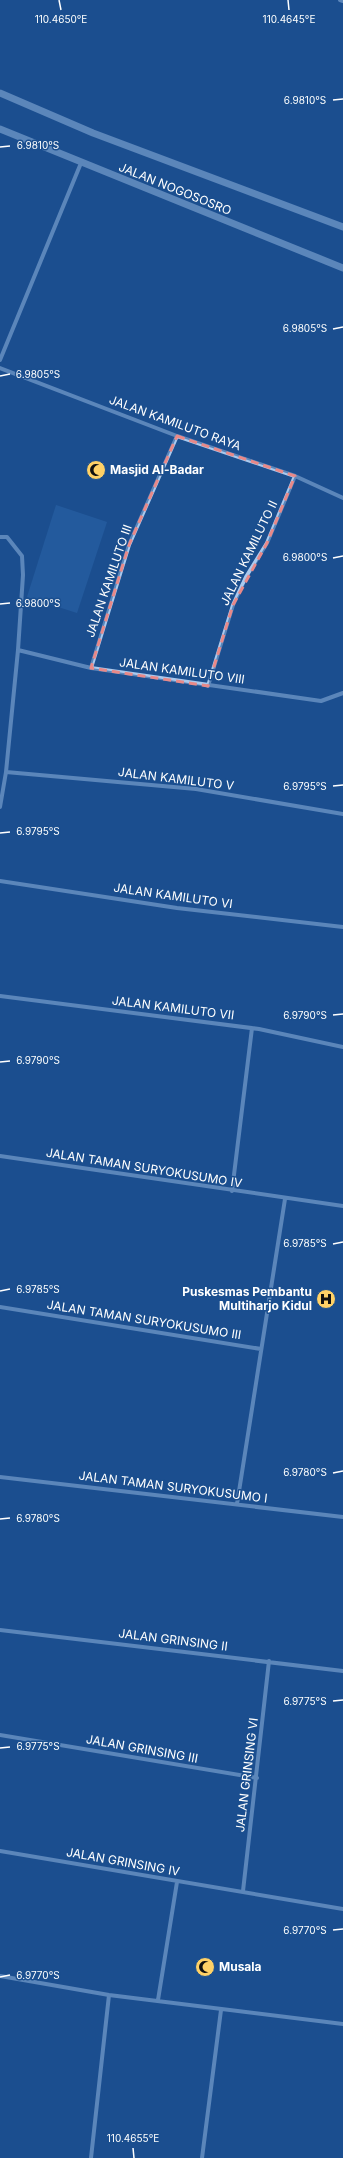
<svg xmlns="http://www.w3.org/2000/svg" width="343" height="2158" font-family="Inter,sans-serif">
  <rect width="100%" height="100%" fill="#1b4f8f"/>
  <path fill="#2e69ad" d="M56 505 107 522 77 613 27 597Z"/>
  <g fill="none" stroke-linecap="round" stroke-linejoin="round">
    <path stroke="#a9c9ee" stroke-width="4" d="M340 0 343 1
      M0 360 81 163
      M0 368 177 436 295 476 343 498
      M0 537H7L22 556 23 575 18 650 6 772 0 807
      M18 650 91 668 321 701 343 693
      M91 668 129 545 177 436
      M208 686 233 605 246 577 267 543 295 476
      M6 772 196 789 343 814
      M0 881 177 908 343 927
      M0 996 259 1029 343 1047
      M0 1156 343 1206
      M232 1191 252 1028
      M0 1307 261 1349
      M0 1477 343 1517
      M237 1504 285 1199
      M0 1630 343 1671
      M0 1735 257 1778
      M0 1851 343 1909
      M243 1891 269 1661
      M0 1976 109 1995 343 2024
      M158 2000 177 1882
      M91 2158 109 1995
      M202 2158 221 2010"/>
    <path stroke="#a9c9ee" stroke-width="7" d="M0 93 93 133 343 227
      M0 129 343 268"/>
  </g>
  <path d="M0 0H343V2158H0ZM177 436 295 476 267 543 233 605 208 686 91 668 129 545Z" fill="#1b4f8f" fill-opacity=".55" fill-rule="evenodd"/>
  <path fill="none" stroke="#e88989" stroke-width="3" stroke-dasharray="8 5" stroke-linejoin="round" d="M177 436 295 476 267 543 233 605 208 686 91 668 129 545Z"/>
  <path fill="none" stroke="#fff" stroke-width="1.5" d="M59 0 61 10M288 0 289 10M333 100 343 99M0 147 10 146M333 329 343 327M0 376 10 374M333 558 343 556M0 604 10 603M333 786 343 785M0 833 10 832M333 1015 343 1014M0 1062 10 1061M333 1244 343 1242M0 1291 10 1289M333 1473 343 1471M0 1519 10 1518M333 1701 343 1700M0 1748 10 1747M333 1930 343 1929M0 1977 10 1975M133 2148 134 2158"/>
  <defs>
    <g id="mosque-disc" transform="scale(1)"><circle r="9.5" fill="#ffd166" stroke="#1b4f8f"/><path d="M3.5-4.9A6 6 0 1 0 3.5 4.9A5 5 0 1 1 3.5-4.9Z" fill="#111"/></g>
    <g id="hospital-disc" transform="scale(1)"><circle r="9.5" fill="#ffd166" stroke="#1b4f8f"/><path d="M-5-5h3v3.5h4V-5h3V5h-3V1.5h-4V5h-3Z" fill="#111"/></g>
  </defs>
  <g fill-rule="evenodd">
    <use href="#mosque-disc" x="96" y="470"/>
    <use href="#hospital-disc" x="326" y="1299"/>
    <use href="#mosque-disc" x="205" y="1967"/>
  </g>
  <g text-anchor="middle" stroke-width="3" stroke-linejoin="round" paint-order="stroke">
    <g font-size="12" fill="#fff" stroke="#1b4f8f">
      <text transform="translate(175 189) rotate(22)" y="4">JALAN NOGOSOSRO</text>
      <text transform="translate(175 423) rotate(20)" y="4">JALAN KAMILUTO RAYA</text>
      <text transform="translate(249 553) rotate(-64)" y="4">JALAN KAMILUTO II</text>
      <text transform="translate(109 581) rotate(-71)" y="4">JALAN KAMILUTO III</text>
      <text transform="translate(182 671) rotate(8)" y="4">JALAN KAMILUTO VIII</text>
      <text transform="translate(176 779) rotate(7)" y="4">JALAN KAMILUTO V</text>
      <text transform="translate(173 896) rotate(8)" y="4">JALAN KAMILUTO VI</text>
      <text transform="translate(173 1008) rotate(7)" y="4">JALAN KAMILUTO VII</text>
      <text transform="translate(144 1168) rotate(9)" y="4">JALAN TAMAN SURYOKUSUMO IV</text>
      <text transform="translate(144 1320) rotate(9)" y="4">JALAN TAMAN SURYOKUSUMO III</text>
      <text transform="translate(173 1487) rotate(7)" y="4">JALAN TAMAN SURYOKUSUMO I</text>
      <text transform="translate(173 1640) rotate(7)" y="4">JALAN GRINSING II</text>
      <text transform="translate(142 1749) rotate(10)" y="4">JALAN GRINSING III</text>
      <text transform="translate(247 1775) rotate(-83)" y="4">JALAN GRINSING VI</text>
      <text transform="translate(123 1862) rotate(10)" y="4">JALAN GRINSING IV</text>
    </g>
    <g font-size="12" font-weight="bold" fill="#fff" stroke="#1b4f8f" text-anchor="start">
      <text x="110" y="474">Masjid Al-Badar</text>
      <text x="312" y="1296" text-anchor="end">Puskesmas Pembantu<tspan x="312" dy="14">Multiharjo Kidul</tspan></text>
      <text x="219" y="1971">Musala</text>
    </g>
  </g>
  <g font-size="10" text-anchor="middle" fill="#fff" stroke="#1b4f8f" stroke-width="3" stroke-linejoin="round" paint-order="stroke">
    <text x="61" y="23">110.4650°E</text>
    <text x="289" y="23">110.4645°E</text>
    <text x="305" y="104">6.9810°S</text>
    <text x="38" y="149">6.9810°S</text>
    <text x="305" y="332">6.9805°S</text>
    <text x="38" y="378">6.9805°S</text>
    <text x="305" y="561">6.9800°S</text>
    <text x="38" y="607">6.9800°S</text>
    <text x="305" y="790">6.9795°S</text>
    <text x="38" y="835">6.9795°S</text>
    <text x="305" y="1019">6.9790°S</text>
    <text x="38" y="1064">6.9790°S</text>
    <text x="305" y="1247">6.9785°S</text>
    <text x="38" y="1293">6.9785°S</text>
    <text x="305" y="1476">6.9780°S</text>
    <text x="38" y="1522">6.9780°S</text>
    <text x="305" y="1705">6.9775°S</text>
    <text x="38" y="1750">6.9775°S</text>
    <text x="305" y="1934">6.9770°S</text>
    <text x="38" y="1979">6.9770°S</text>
    <text x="133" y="2142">110.4655°E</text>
  </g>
</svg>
